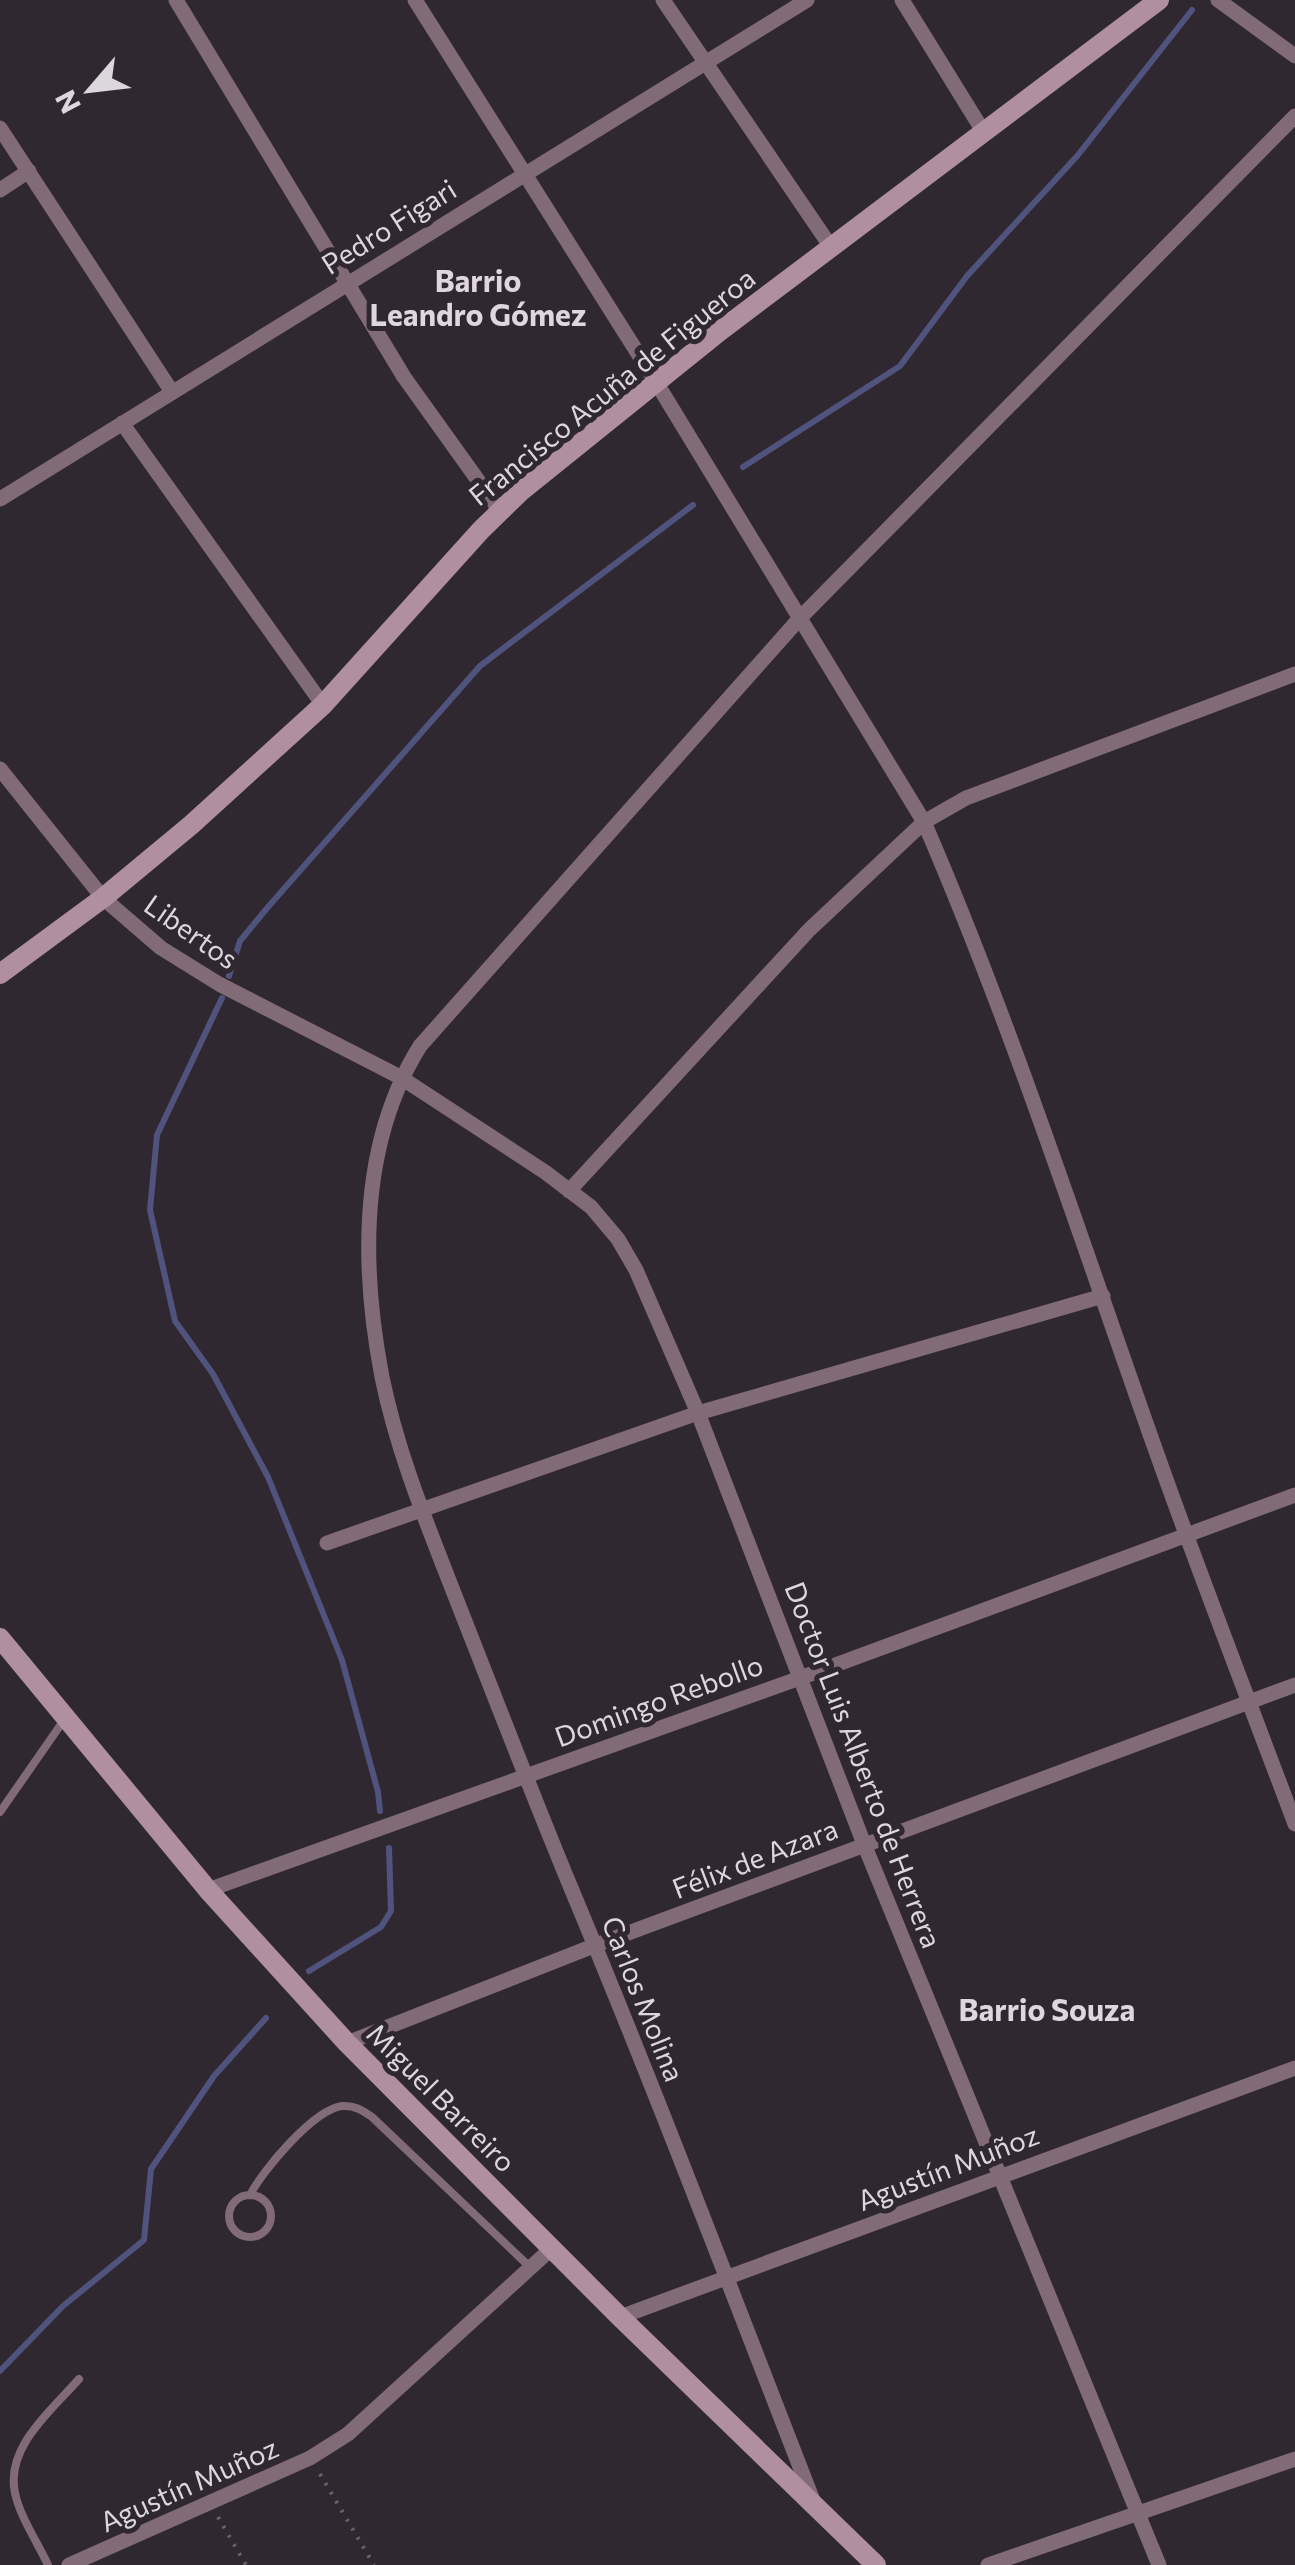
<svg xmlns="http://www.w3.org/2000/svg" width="1295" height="2565" font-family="Commissioner,sans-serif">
  <rect width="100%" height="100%" fill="#302830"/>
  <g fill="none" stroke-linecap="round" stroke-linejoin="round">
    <path stroke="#50537d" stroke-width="6" d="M743 467 900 366 967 276 1078 155 1192 10
      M229 976 240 941 268 907 480 666 693 505
      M222 998 157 1135 150 1210 175 1321 213 1374 268 1477 342 1660 378 1792 380 1811
      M309 1971 381 1927 391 1911 389 1848
      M0 2371 63 2306 144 2240 151 2169 214 2076 266 2018"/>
    <path stroke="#696269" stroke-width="4" stroke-dasharray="2.5 8" stroke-linecap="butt" d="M320 2474 374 2565
      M218 2517 246 2565"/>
    <path stroke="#806b76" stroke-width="8" d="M0 1812 64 1720
      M229 2216a21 21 0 1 1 42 0a21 21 0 1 1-42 0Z
      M250 2195C263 2170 313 2110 342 2106 354 2105 362 2110 372 2117L531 2268
      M48 2565C38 2543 20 2517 15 2493 5 2447 52 2410 79 2379"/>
    <path stroke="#806b76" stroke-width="15" d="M176 0 404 377 500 511
      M415 0 656 382 924 822C1013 1028 1082 1243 1157 1454 1201 1578 1249 1701 1295 1824
      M663 0 831 247
      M902 0 983 131
      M1218 0 1295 56
      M0 128 172 392
      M0 190 29 171
      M122 423 323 705
      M0 499 807 0
      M0 769 103 898 161 948 219 984 400 1077 545 1172 591 1207 618 1239 636 1270 698 1413 864 1844 1159 2565
      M569 1191 809 930 924 822 966 798 1295 674
      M327 1543 698 1413 1103 1296
      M208 1890 800 1678 1295 1495
      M347 2043 596 1945 1295 1685
      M620 2317 1295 2068
      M814 2503C734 2298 656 2091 571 1888 532 1794 496 1700 459 1606 430 1531 398 1456 382 1377 361 1267 359 1144 420 1046L800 618 1295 116
      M69 2565 310 2458 348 2434 551 2249
      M988 2565 1295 2459"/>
    <path stroke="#b08fa1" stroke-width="20" d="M0 974 103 898 191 825 323 705 481 530 520 492 720 331 1159 0
      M0 1638 208 1890 347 2043 620 2317 876 2565"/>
  </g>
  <g text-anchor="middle" stroke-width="10" stroke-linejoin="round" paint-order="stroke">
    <g font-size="28" fill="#dcd7dd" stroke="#302830">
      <text transform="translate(389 227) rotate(-32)" y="10">Pedro Figari</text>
      <text transform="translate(612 387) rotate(-39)" y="10">Francisco Acuña de Figueroa</text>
      <text transform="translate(191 932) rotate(35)" y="10">Libertos</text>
      <text transform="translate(659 1701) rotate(-20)" y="10">Domingo Rebollo</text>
      <text transform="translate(863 1765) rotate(69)" y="10">Doctor Luis Alberto de Herrera</text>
      <text transform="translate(755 1859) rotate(-21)" y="10">Félix de Azara</text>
      <text transform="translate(643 1999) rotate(68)" y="10">Carlos Molina</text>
      <text transform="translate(441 2098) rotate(45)" y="10">Miguel Barreiro</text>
      <text transform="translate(948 2168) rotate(-21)" y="10">Agustín Muñoz</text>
      <text transform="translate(189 2485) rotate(-24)" y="10">Agustín Muñoz</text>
    </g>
    <g font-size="30" font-weight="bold" fill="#e0d6e1" stroke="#302830">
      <text x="478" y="292">Barrio<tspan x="478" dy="34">Leandro Gómez</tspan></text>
      <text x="1047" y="2021">Barrio Souza</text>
    </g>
  </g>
  <g transform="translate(90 90) rotate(242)" stroke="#302830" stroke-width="8" paint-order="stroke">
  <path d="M0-8L18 38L0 25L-18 38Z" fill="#dcd7dd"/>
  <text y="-15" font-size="28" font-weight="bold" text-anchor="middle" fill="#dcd7dd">N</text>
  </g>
</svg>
